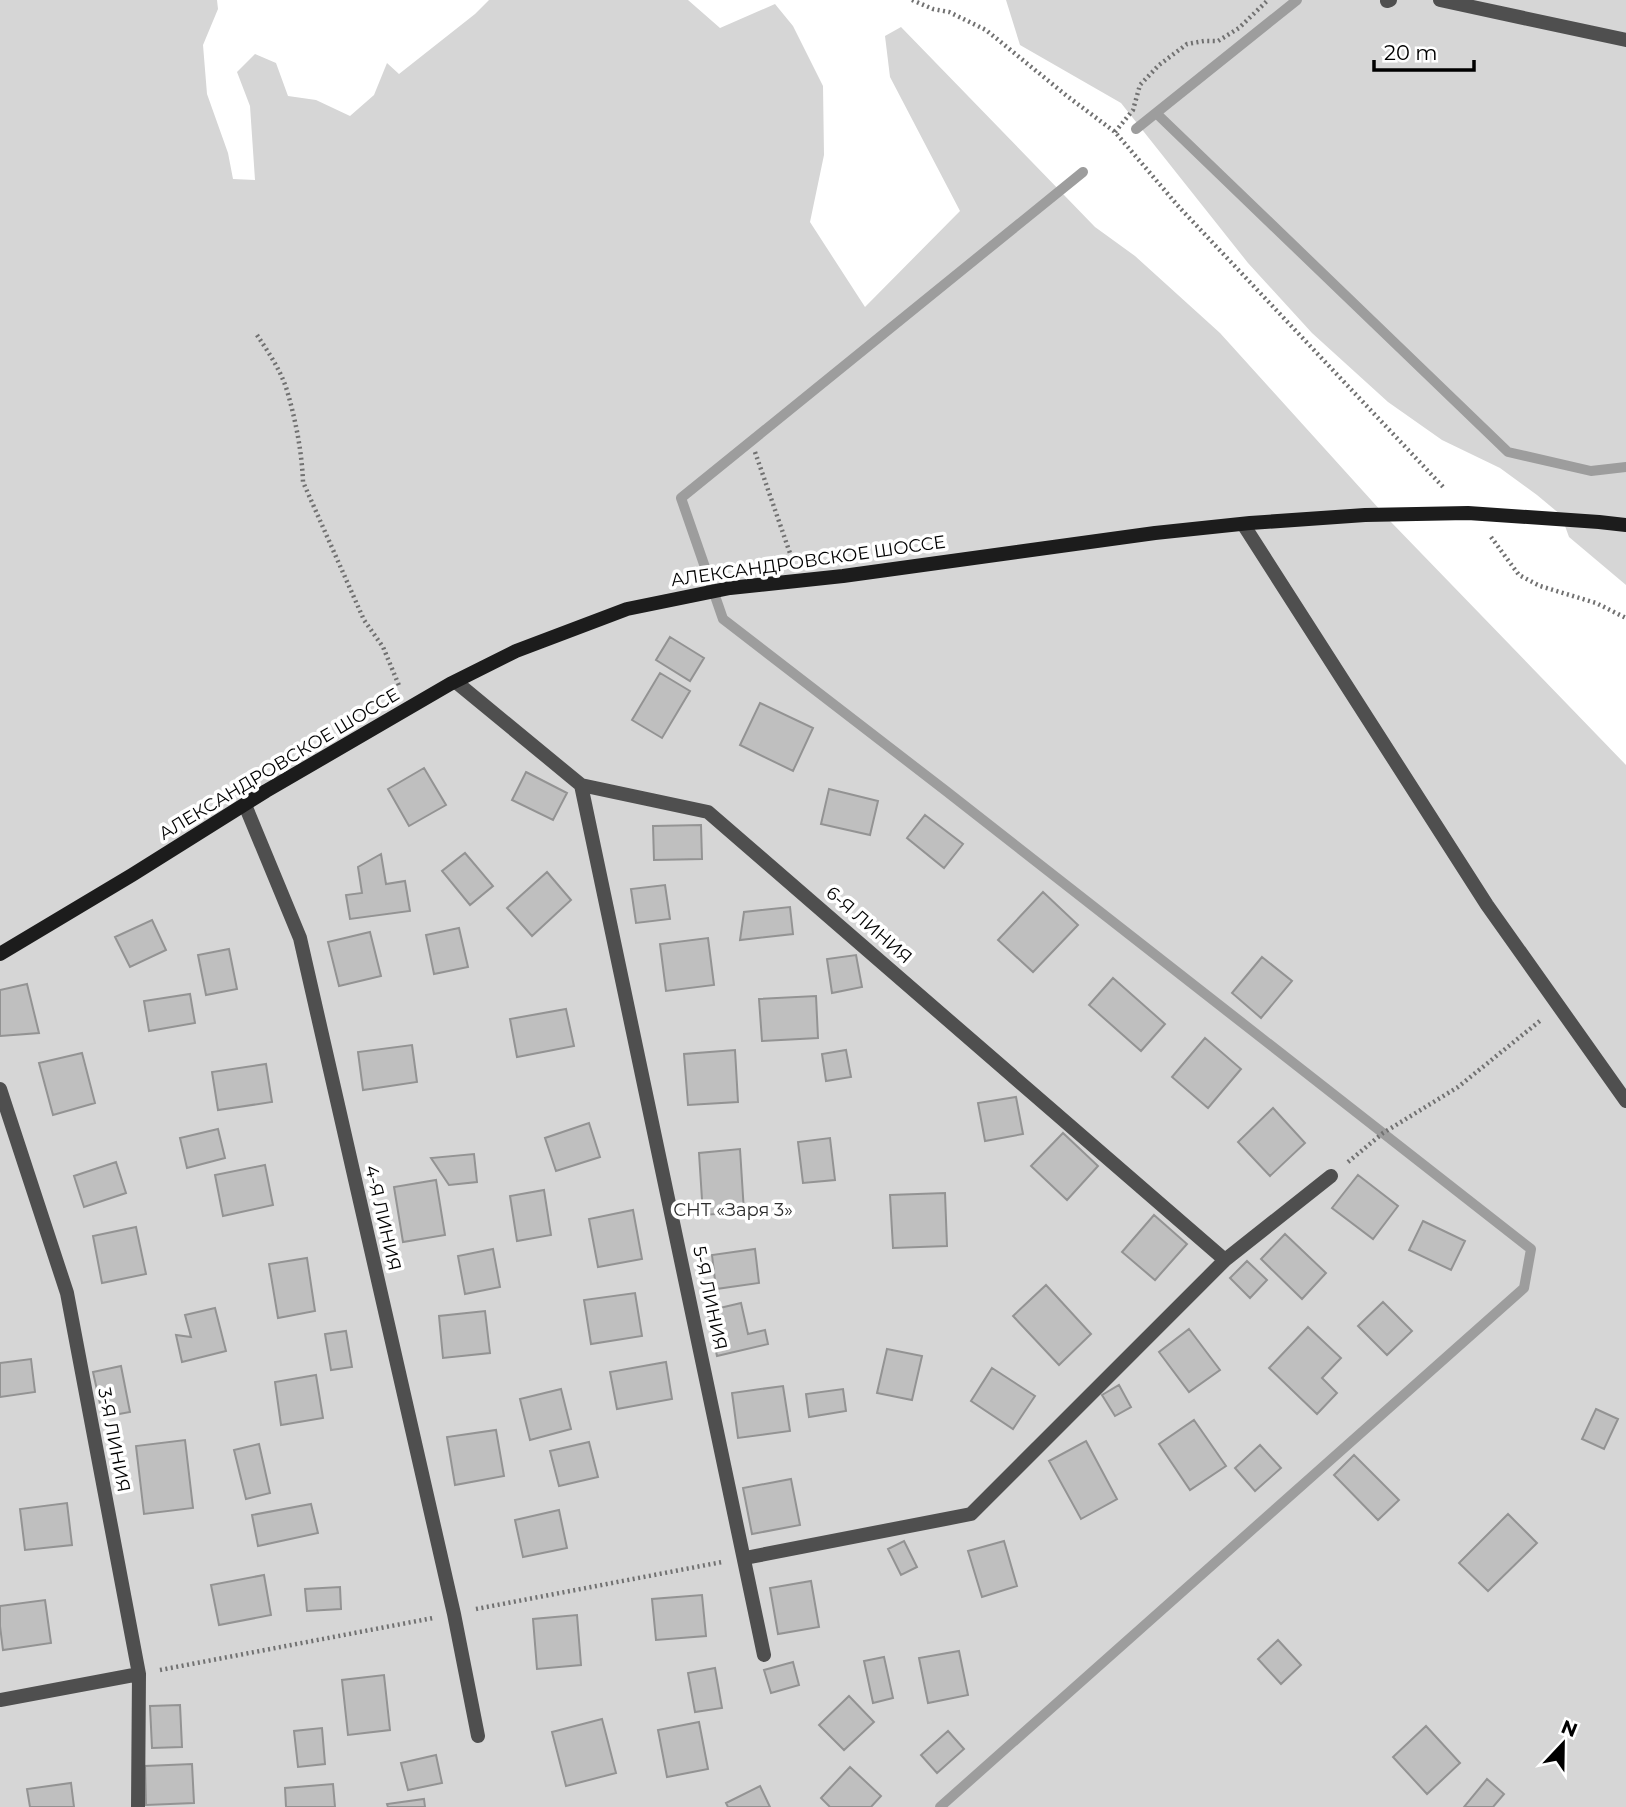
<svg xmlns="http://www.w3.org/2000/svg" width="1626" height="1807" font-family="Montserrat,sans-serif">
  <rect width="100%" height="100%" fill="#fff"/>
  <path fill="#d6d6d6" d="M0 0H217L218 9 203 45 207 94 228 153 233 179 255 180 250 106 237 72 255 54 276 63 288 96 316 100 350 116 374 95 387 63 399 74 475 14 489 0H688L720 28 775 4 793 26 823 86 824 155 810 222 865 307 960 211 890 77 885 36 901 27 1095 227 1135 256 1220 333 1391 522 1626 765V1807H0Z
    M1006 0H1626V585L1569 537 1561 515 1537 495 1500 468 1442 440 1388 402 1312 333 1248 263 1121 103 1020 45Z"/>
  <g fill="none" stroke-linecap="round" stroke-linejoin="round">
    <path stroke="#9d9d9d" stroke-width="10" d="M1156 113 1508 452 1591 471 1626 467
      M1136 129 1297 0
      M940 1807 1524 1288 1531 1249 946 791 723 619 681 498 1083 172"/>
  </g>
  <path fill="#bfbfbf" stroke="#939393" stroke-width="2" d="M670 637 704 658 690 681 656 660Z
    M660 673 690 691 662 738 632 720Z
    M760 703 813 728 793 771 740 745Z
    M424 768 446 805 409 826 388 789Z
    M526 772 567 793 553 820 512 800Z
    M829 789 878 801 870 835 821 824Z
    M925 815 963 844 944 868 907 838Z
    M701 825 702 859 654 860 653 826Z
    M465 853 493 886 470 905 442 871Z
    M381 854 386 884 405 881 410 911 350 919 346 895 362 893 358 867Z
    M547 872 571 900 532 936 507 908Z
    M665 885 670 919 636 923 631 889Z
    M1043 892 1078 925 1033 972 998 940Z
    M790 907 793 934 740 940 744 912Z
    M152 920 166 950 130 967 115 937Z
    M459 928 468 967 434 974 426 935Z
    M370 932 381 976 339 986 328 942Z
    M708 938 714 985 666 991 660 944Z
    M229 949 237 989 206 995 198 955Z
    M856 955 862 987 832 993 827 959Z
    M1262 957 1292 981 1261 1018 1232 993Z
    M1113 978 1165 1024 1141 1051 1089 1005Z
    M27 984 39 1033 0 1036V990Z
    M190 994 195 1023 149 1031 144 1001Z
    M816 996 818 1038 762 1041 759 999Z
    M566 1009 574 1046 517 1057 510 1019Z
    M1205 1038 1241 1069 1208 1108 1172 1077Z
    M412 1045 417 1082 363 1090 358 1052Z
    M735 1050 738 1102 688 1105 684 1054Z
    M846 1050 851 1077 826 1081 822 1054Z
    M82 1053 95 1103 53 1115 39 1063Z
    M266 1064 272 1102 218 1110 212 1072Z
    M1016 1097 1023 1134 985 1141 978 1103Z
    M1273 1108 1305 1143 1270 1176 1238 1142Z
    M589 1123 600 1157 556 1171 545 1138Z
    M218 1129 225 1158 187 1168 180 1138Z
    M1063 1133 1098 1166 1067 1200 1031 1166Z
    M830 1138 835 1180 803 1183 798 1142Z
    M740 1149 744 1212 703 1215 699 1153Z
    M474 1154 477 1182 449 1185 431 1158Z
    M116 1162 126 1193 84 1207 74 1176Z
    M265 1165 273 1205 223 1216 215 1175Z
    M1358 1175 1398 1206 1373 1239 1332 1208Z
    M436 1180 445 1235 403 1242 394 1187Z
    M544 1190 551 1235 517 1241 510 1196Z
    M945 1193 947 1246 893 1248 890 1195Z
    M633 1210 642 1259 598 1267 589 1219Z
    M1154 1215 1187 1244 1155 1280 1122 1252Z
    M1423 1221 1465 1241 1451 1270 1409 1250Z
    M136 1227 146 1274 102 1283 93 1236Z
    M1285 1234 1326 1273 1302 1299 1261 1259Z
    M493 1249 500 1287 465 1294 458 1256Z
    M755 1249 759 1283 716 1289 712 1255Z
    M307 1258 315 1311 278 1318 269 1264Z
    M1247 1261 1267 1280 1250 1298 1230 1278Z
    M1046 1285 1091 1334 1059 1365 1013 1316Z
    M635 1293 642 1336 591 1344 584 1300Z
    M1383 1302 1412 1331 1387 1355 1358 1326Z
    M741 1303 748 1334 765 1330 768 1344 717 1356 707 1311Z
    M215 1308 226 1351 182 1362 176 1335 191 1337 185 1315Z
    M485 1311 490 1353 443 1358 439 1316Z
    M1308 1327 1341 1358 1322 1378 1337 1393 1317 1414 1269 1368Z
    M1189 1329 1220 1370 1189 1392 1159 1352Z
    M346 1331 352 1367 331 1370 325 1334Z
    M887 1349 922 1356 912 1400 877 1393Z
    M31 1359 35 1392 0 1397V1363Z
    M666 1362 672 1399 617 1409 610 1372Z
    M121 1366 130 1412 103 1417 93 1372Z
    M992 1368 1035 1396 1013 1429 971 1401Z
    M316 1375 323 1418 281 1425 275 1382Z
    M1119 1385 1131 1407 1115 1416 1102 1395Z
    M783 1386 790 1431 738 1438 732 1393Z
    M561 1389 571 1429 530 1440 520 1399Z
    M843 1389 846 1411 809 1417 806 1394Z
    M1596 1409 1618 1419 1604 1449 1582 1439Z
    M1194 1420 1226 1466 1190 1490 1159 1444Z
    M496 1430 504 1476 455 1485 447 1437Z
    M185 1440 193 1508 144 1514 136 1446Z
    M1086 1441 1117 1499 1081 1519 1049 1461Z
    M589 1442 598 1477 559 1486 550 1451Z
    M259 1444 270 1493 246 1499 234 1450Z
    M1260 1445 1281 1468 1255 1491 1235 1468Z
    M1354 1455 1399 1500 1378 1520 1334 1475Z
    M791 1479 800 1525 752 1534 743 1488Z
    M67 1503 72 1545 25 1550 20 1509Z
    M311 1504 318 1533 258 1546 252 1515Z
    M559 1510 567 1548 523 1557 515 1520Z
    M1508 1514 1537 1543 1488 1591 1459 1563Z
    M904 1541 917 1567 901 1575 888 1549Z
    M1004 1541 1017 1586 982 1597 968 1551Z
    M264 1575 271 1615 219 1625 211 1585Z
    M811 1581 819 1627 778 1634 770 1588Z
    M340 1587 341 1609 307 1611 305 1589Z
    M702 1595 706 1636 656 1640 652 1599Z
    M45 1600 51 1643 3 1650 0 1626V1606Z
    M577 1615 581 1665 537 1669 533 1619Z
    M1278 1640 1301 1665 1281 1684 1258 1659Z
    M959 1651 968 1695 928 1703 919 1658Z
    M884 1657 893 1698 873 1703 864 1661Z
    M793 1662 799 1685 771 1693 764 1670Z
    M715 1668 722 1708 695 1712 688 1673Z
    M384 1675 390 1730 348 1735 342 1680Z
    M849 1696 874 1722 844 1750 819 1725Z
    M180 1705 182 1747 152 1748 150 1706Z
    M602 1719 616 1773 566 1786 552 1732Z
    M699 1722 708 1769 667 1777 658 1730Z
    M1426 1726 1460 1763 1427 1794 1393 1757Z
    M322 1728 325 1764 298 1767 294 1731Z
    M948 1731 964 1749 937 1773 921 1755Z
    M436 1755 442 1783 408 1790 401 1763Z
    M192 1764 194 1803 146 1805 145 1766Z
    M850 1767 881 1796 871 1807H830L821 1798Z
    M1487 1779 1504 1794 1493 1807H1464Z
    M71 1783 74 1807H30L27 1789Z
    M333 1784 335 1807H286L285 1788Z
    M760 1786 770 1807H728L726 1803Z
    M424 1799 425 1807H388L387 1804Z"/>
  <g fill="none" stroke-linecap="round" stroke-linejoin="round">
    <path stroke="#717171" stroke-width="4.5" stroke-dasharray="2 3.5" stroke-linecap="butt" d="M912 0 933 9 949 12 986 30 1067 96 1115 132 1179 207 1445 489
      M1115 132 1133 110 1140 85 1159 65 1187 44 1204 41H1218L1239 28 1268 0
      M257 335C269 353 282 372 288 394 296 422 302 453 303 482L364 620 383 647 400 688
      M755 452 792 559
      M1491 537 1519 575 1540 586 1596 603 1626 618
      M1348 1162 1383 1133 1458 1087 1541 1020
      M476 1609 722 1562
      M160 1670 433 1618"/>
    <path stroke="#4f4f4f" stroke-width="14" d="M1440 0 1626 40
      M1387 1 1390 0
      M1243 524 1487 905 1626 1101
      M456 682 581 785 708 812 1225 1260
      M581 785 764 1655
      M245 805 300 938 454 1614 478 1736
      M0 1089 67 1293 139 1674 138 1807
      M745 1558 971 1514 1225 1260 1331 1176
      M0 1700 139 1674"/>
    <path stroke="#1c1c1c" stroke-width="14" d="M0 954 132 875 266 791 450 684 516 651 627 609 730 588 843 576 1155 533 1250 523 1365 515 1468 513 1599 522 1626 525"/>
  </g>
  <g text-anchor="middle" stroke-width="7" stroke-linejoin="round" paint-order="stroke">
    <g font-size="18" fill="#000" stroke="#fff">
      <text transform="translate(808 561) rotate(-8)" y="6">АЛЕКСАНДРОВСКОЕ ШОССЕ</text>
      <text transform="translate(279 764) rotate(-31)" y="6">АЛЕКСАНДРОВСКОЕ ШОССЕ</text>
      <text transform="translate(869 925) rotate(41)" y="6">6-Я ЛИНИЯ</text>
      <text transform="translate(383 1218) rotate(77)" y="6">4-Я ЛИНИЯ</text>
      <text transform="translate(710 1298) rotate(78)" y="6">5-Я ЛИНИЯ</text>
      <text transform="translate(114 1440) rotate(79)" y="6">3-Я ЛИНИЯ</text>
    </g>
    <g font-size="18" fill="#2d2d2d" stroke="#fff">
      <text x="733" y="1216">СНТ «Заря 3»</text>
    </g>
  </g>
  <g transform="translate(1563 1744) rotate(22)" stroke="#ffffff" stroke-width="5" paint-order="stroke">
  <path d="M0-5L12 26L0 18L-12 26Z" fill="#000000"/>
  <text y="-10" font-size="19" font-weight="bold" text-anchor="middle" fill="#000000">N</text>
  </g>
  <path d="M1374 60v10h100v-10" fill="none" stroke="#000000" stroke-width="3.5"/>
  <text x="1384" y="60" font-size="21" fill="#000000" stroke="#ffffff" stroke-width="5" paint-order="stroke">20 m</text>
</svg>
